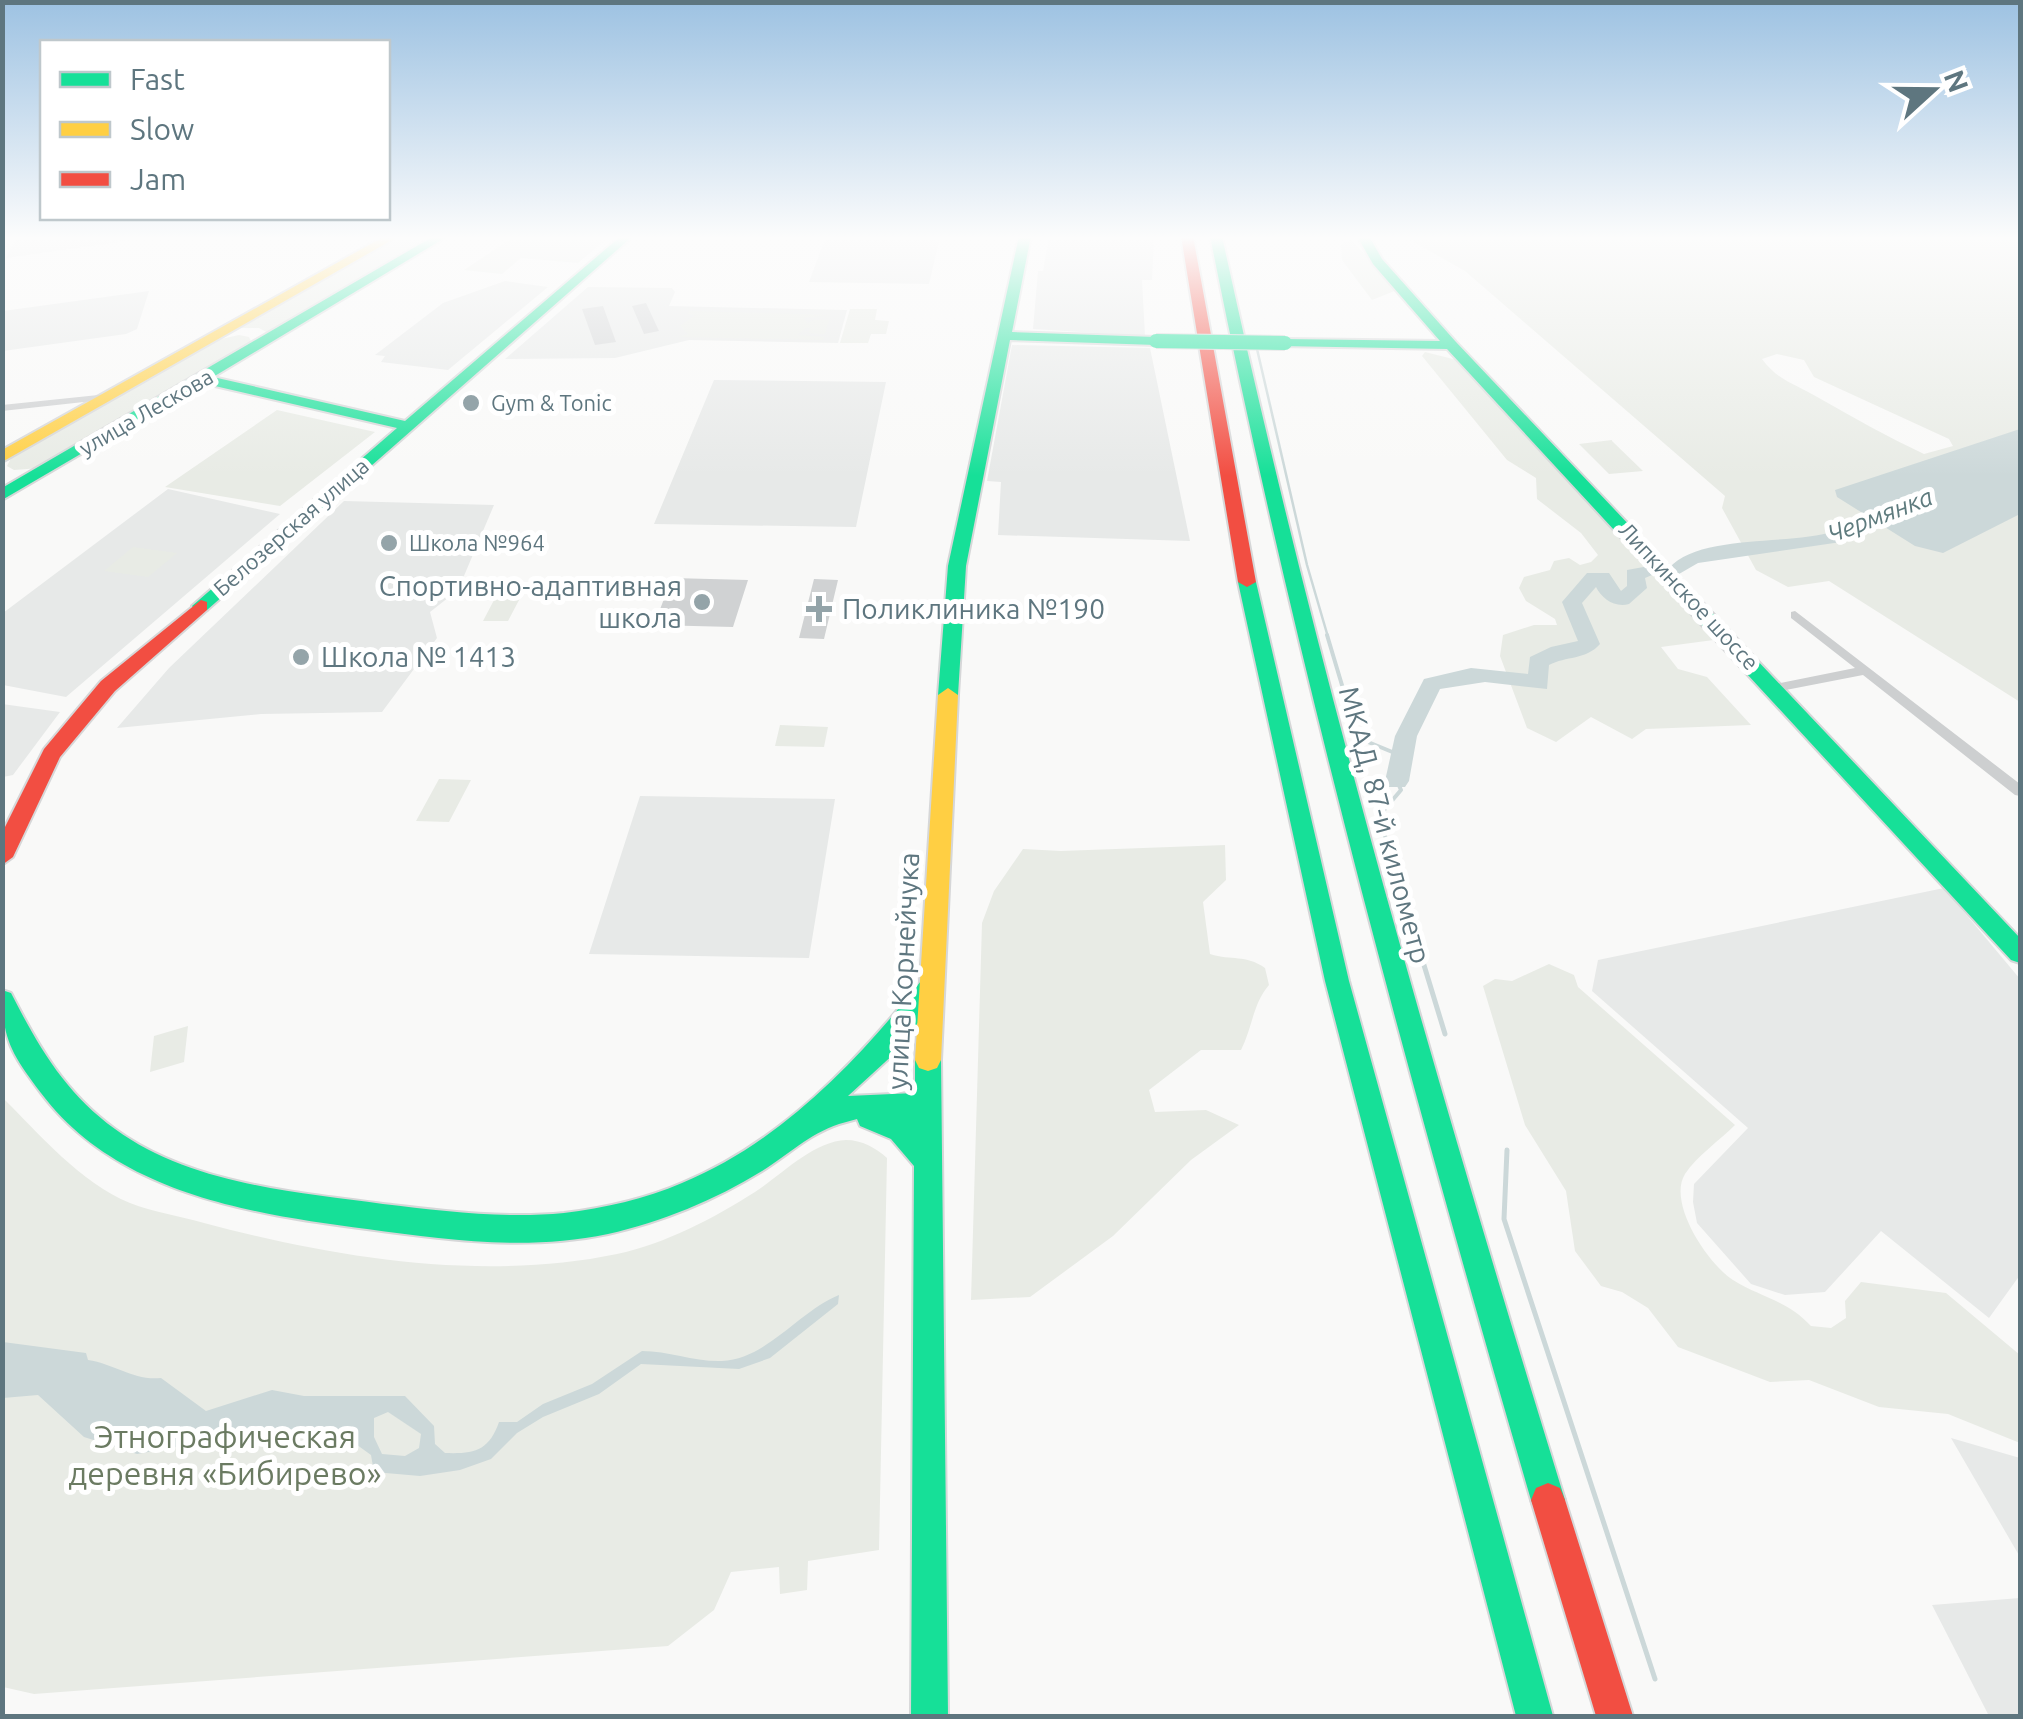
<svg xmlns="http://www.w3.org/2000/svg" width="2023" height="1719" font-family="Ubuntu,sans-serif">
  <rect width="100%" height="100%" fill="#f9f9f8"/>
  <path fill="#e7e9e8" d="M17 236H162L6 258Z
    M826 236H928L940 237 929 284 809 282Z
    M1049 236H1154L1152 280H1142L1145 336 1033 329 1038 271H1043Z
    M505 281 548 287 448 370 381 362 385 356 375 355 443 303Z
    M588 287 672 288 675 292 669 306 847 310 838 343 689 340 615 358 505 359Z
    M149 291 137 329 126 334 3 351V311Z
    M1012 345 1150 348 1190 541 998 535 1001 482 987 481Z
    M714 380 886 382 856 527 654 524Z
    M168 489 280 514 66 697 3 685V613Z
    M344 501 494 505 458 590 430 612 437 638 382 712 261 714 117 728 169 668Z
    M2 704 60 712 13 775 3 777Z
    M640 796 835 799 809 958 589 954Z
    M1944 888 2020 979V1275L1989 1318 1881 1231 1825 1292 1785 1295 1751 1284 1697 1223 1693 1202 1694 1184 1748 1128 1592 991 1598 960Z
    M1951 1438 2020 1458V1557Z
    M2020 1598V1716H1989L1932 1605Z"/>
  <path fill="#e8ebe5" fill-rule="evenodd" d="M400 236H435L270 334 259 328H241Z
    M515 236H610L578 263 521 258 502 274 464 270Z
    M1403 236H2020V431L1893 476 1894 532 2020 503V702L1829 581 1788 587 1756 570 1722 508 1725 496 1465 271ZM1777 354 1804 360 1814 377 1949 439 1953 446 1924 454C1888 437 1854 418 1819 398 1796 384 1778 381 1762 359Z
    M1352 240 1397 290 1372 300 1342 260 1341 244Z
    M850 309H877L875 320 889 321 886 334H871L868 343H840Z
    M689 311 831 315 804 318 807 324 813 320H829L825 334 809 333 810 328H806L797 335 824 337 823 340 676 337 688 334 680 326 695 315 688 314Z
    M239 335 249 337 251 341 40 468 14 470 7 466 12 456 221 339Z
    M1425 352 1457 360 1721 639 1661 647 1678 669 1707 677 1751 725 1646 729 1632 739 1591 717 1556 742 1527 728 1500 656 1503 635 1534 625H1557L1555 619 1526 601 1519 588 1524 577 1550 570 1554 561 1569 558 1580 565 1591 562 1598 555 1581 533 1537 499 1536 478 1507 460 1422 356Z
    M277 410 375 432 280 506 165 487Z
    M1612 440V441L1643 471 1609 474 1579 444Z
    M133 547 177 553 148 577 104 571Z
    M503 583H528L508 621H483Z
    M780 725 828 727 824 747 775 746Z
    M439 779 471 780 449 822 416 821Z
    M1225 845 1226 880 1203 902 1210 954C1232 961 1245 954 1265 968L1269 985C1253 1003 1252 1029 1241 1050H1201L1149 1090 1155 1112 1206 1110 1239 1125 1191 1160 1113 1236 1030 1297 971 1300 982 923 994 891 1023 849 1061 851Z
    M1549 964 1574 975 1578 987 1735 1125C1720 1140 1697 1156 1685 1174 1667 1203 1708 1264 1733 1280 1762 1298 1787 1300 1811 1326L1831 1328 1846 1318 1845 1301 1861 1282 1946 1293 2020 1355V1443L1948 1414 1879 1407 1809 1380 1770 1382 1678 1347 1648 1308 1622 1292 1601 1286 1575 1251 1566 1191 1525 1125 1483 986 1495 979 1512 981Z
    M188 1026 184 1062 150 1072 154 1036Z
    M2 1097C39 1134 81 1183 130 1203 153 1212 180 1216 204 1223 335 1258 482 1282 617 1254 665 1244 714 1218 755 1192 781 1175 814 1141 846 1140 862 1140 876 1148 887 1158L879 1550 808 1561 807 1590 780 1594 779 1567 731 1572 714 1610 668 1646 34 1694 3 1687Z"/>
  <path fill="#ccd8d9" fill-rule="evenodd" d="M2020 429V514L1943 553 1915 546 1837 497 1835 490Z
    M839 1295 838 1304 770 1358 739 1369 641 1364 599 1394 543 1417 517 1433 491 1459 460 1470 420 1476 374 1472 371 1455 342 1434 262 1432 137 1454 84 1437 38 1395 3 1398V1342L86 1353 88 1360C115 1364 134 1381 161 1378L206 1411 272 1390 304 1396H405L434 1426 435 1444 445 1453C474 1454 489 1451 499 1422H517L543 1404 592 1384 642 1351C669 1351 695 1362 722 1361 767 1359 799 1311 839 1295ZM388 1412 421 1434 419 1448 405 1456 382 1454 374 1437V1418Z"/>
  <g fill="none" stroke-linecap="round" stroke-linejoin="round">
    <path stroke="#ccd8d9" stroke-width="2.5" d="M1257 349 1307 565 1328 637"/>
    <path stroke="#ccd8d9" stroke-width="4" d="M1327 635 1356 732 1368 742 1402 756
      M1397 781 1401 790 1379 816 1410 919"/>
    <path stroke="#ccd8d9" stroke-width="5" d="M1409 916 1445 1034
      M1507 1150 1504 1219 1655 1679"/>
    <path fill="#ccd8d9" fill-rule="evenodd" d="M1899 503 1908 508 1905 512 1841 542 1698 563 1679 574 1669 568C1700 533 1791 546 1835 531 1856 524 1875 509 1899 503Z
      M1649 566 1659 572 1645 578 1647 588 1629 604C1615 608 1602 599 1596 587L1582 603 1600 644C1586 660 1566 656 1549 665L1547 689 1485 682 1440 689 1417 736 1409 781 1405 787H1389L1385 781 1395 736 1424 679 1471 668 1528 674 1530 657 1551 647 1578 641 1562 602 1587 573H1609L1621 591 1627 586V570Z"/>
  </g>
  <path fill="#d0d2d3" d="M646 303 659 331 644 334 632 306Z
    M603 306 616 342 595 345 582 309Z
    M672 578 748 580 733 627 654 625Z
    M814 579 838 580 824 639 799 638Z"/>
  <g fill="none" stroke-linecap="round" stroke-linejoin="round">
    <g stroke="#d6d7d8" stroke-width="4">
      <path id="fast" d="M434 236H448L213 377 405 421 621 236H633L207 610H195L192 606 397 428 202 383 2 500V488Z
        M1019 236H1031L1012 332 1156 337 1163 341 1156 345 1010 340 966 566 958 695 948 702 938 695 948 566Z
        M1210 236H1222C1314 664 1436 1082 1565 1500L1560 1512 1548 1517 1536 1512 1531 1500C1409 1082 1295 663 1210 236Z
        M1357 236H1369L1382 259 1456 342 2020 938V963L2011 960 1447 349 1280 346V340L1285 339 1440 341 1373 264Z
        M1247 577 1256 582 1349 981 1553 1716H1516L1325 981 1238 582Z
        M930 978 939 981 942 988 939 995 896 1052 848 1096 915 1093V1060L919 1052 928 1049 937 1052 941 1060 948 1716H911L914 1166 891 1139 860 1126 857 1119 839 1124C809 1134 788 1155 762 1171 715 1200 661 1222 608 1234 527 1251 447 1240 367 1229 250 1214 116 1193 41 1093 11 1053 2 1039 2 990L11 993C38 1046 65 1093 115 1129 190 1184 294 1192 383 1204 443 1211 504 1219 564 1213 604 1208 645 1199 682 1183 779 1143 857 1062 921 981Z"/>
    </g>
    <g stroke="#d6d7d8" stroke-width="4">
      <path id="slow" d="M385 236H399L2 462V450Z
        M948 688 958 695 941 1060 937 1068 928 1071 919 1068 915 1060 938 695Z"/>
    </g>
    <g stroke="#d6d7d8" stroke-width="4">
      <path id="jam" d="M1181 236H1193L1256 582 1247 587 1238 582Z
        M201 600 207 602V610L115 691 60 757 13 857 2 865V833L44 749 101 681Z
        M1548 1483 1560 1488 1565 1500 1633 1716H1596L1531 1500 1536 1488Z"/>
    </g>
    <path fill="#cdcfd0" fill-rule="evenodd" d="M108 394 111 395V399L2 411V405Z
      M1795 611 2020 784V796L2015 795 1863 675 1775 692 1770 691 1768 688 1775 684 1855 668 1791 618V612Z"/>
    <use href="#fast" fill="#16e098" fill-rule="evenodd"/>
    <use href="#slow" fill="#ffcf43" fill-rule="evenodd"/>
    <use href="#jam" fill="#f24e42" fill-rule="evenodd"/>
    <g stroke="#d6d7d8" stroke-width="16" stroke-linecap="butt">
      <path id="fast-bridge" d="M1156 341 1285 343"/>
    </g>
    <use href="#fast-bridge" stroke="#16e098" stroke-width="14"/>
  </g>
  <linearGradient id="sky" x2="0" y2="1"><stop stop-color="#9dc2e2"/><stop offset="0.5" stop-color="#fcfcfc"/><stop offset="1" stop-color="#fcfcfc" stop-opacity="0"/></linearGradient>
  <rect width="2023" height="476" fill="url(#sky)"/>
  <g fill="#94a4a9" stroke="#fff" stroke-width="4">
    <circle cx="471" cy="403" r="10"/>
    <circle cx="389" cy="543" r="10"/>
    <circle cx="702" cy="602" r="10"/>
    <path d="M814 594h10v10h10v10h-10v10h-10v-10h-10v-10h10z"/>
    <circle cx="301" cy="657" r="10"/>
  </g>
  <g text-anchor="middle" stroke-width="10" stroke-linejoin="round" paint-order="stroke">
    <g font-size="22" fill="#5e767f" stroke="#fff" text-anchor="start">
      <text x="491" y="411">Gym &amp; Tonic</text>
      <text x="409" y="551">Школа №964</text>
    </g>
    <g font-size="22" fill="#5e767f" stroke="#fff">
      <text transform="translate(146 412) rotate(-30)" y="8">улица Лескова</text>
      <text transform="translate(291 527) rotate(-41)" y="8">Белозерская улица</text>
      <text transform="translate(1689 596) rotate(47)" y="8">Липкинское шоссе</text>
    </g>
    <g font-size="25" font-style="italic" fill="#5e7b7e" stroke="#fff">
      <text transform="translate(1880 515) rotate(-21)" y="9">Чермянка</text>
    </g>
    <g font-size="28" fill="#5e767f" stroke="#fff" text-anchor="start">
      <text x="682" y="596" text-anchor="end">Спортивно-адаптивная<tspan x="682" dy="32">школа</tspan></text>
      <text x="842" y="619">Поликлиника №190</text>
      <text x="321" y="667">Школа № 1413</text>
    </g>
    <g font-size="28" fill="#5e767f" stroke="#fff">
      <text transform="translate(1385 825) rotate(75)" y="10">МКАД, 87-й километр</text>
      <text transform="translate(903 971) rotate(-87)" y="10">улица Корнейчука</text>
    </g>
    <g font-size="32" fill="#6b7b62" stroke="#fff">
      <text x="225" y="1448">Этнографическая<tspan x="225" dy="37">деревня «Бибирево»</tspan></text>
    </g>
  </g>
  <rect width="2023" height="1719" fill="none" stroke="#5e767f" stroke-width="10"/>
  <rect x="40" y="40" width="350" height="180" fill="#ffffff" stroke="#bfc8cc" stroke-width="2.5"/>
  <rect x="60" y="72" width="50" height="15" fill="#16e098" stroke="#bfc8cc" stroke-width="2.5"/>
  <text x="130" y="90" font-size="30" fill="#5e767f">Fast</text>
  <rect x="60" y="122" width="50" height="15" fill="#ffcf43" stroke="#bfc8cc" stroke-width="2.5"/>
  <text x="130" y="140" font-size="30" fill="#5e767f">Slow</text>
  <rect x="60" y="172" width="50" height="15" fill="#f24e42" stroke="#bfc8cc" stroke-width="2.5"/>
  <text x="130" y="190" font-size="30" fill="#5e767f">Jam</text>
  <g transform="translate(1933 90) rotate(69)" stroke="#ffffff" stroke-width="8" paint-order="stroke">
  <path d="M0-8L18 38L0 25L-18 38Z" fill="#5e767f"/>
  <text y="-15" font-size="28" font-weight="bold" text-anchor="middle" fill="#5e767f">N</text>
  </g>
</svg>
